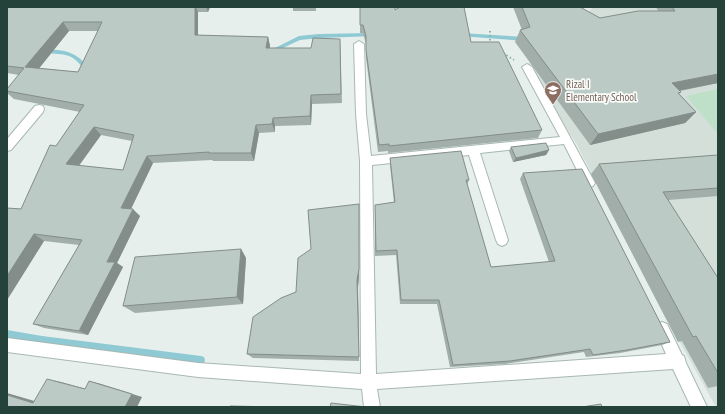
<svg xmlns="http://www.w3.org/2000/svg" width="725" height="414" font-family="'PT Sans Narrow',sans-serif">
  <rect width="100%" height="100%" fill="#e6efeb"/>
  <path fill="#d4dfda" d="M593 7H718V407H716L667 319 576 143 525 64 587 50 576 27Z"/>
  <path fill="#bfe0c8" d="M718 89V134L686 96Z"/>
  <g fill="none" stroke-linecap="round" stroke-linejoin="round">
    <path fill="#8ec9d4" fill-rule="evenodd" d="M372 33 375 35 374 36 319 38 300 40 272 53H268L267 52 299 36 319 34Z
      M461 33 526 37 529 39 526 41 459 36 458 35Z
      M43 49C65 50 77 51 90 70L87 72 85 71C71 50 63 56 41 52L40 51Z
      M7 330 42 336 201 356 204 357 205 360 204 363 201 364 42 344 7 338Z"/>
    <g stroke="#a8b8b2" stroke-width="2">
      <path id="street" d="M359 41 364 44 366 114 371 156 560 137 522 67 527 64 532 67 595 183 593 186 589 188 585 186 564 144 480 153 508 240 506 244 502 246 498 244 496 240 469 155 372 165 376 374 666 354 655 329 657 324 662 322 667 324 682 355 684 356 686 363 707 407H691L673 369 377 389 380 407H364L362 389 198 377 7 352V338L198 363 361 374 360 161 356 114 354 44Z
        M39 105 43 106 44 109 43 112 11 150 7 151V139L35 106Z"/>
    </g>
    <path stroke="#86b3a5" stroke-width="2" stroke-dasharray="1.5 2.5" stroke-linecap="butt" d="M490 31V45
      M503 53 514 60"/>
    <use href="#street" fill="#fff" fill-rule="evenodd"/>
  </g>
  <path fill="#a1aea9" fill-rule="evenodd" d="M7 7H210L208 12H198V35L268 37 270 46V48H311L340 39 342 103 312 104 311 125 275 126V132L259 133 254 161H213L212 160 153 163 131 209 140 216 117 263 123 267 88 335 44 328 33 324 79 245 44 241 7 300V208L21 209 56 146 80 112 14 99 7 93V89L19 75 7 73ZM69 31H98L78 72 39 68ZM101 135 132 141 123 170 79 166Z
    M293 7H316V11H293Z
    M360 7 395 10 471 42 542 130 538 138 388 153V151L378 152 366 58V44L363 33H360Z
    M513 7H580L600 18 658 11 656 7H718V83L680 91 681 92 679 94 696 112 685 123 590 145 515 42 520 30H522Z
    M511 147 549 150 546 155 513 162 509 151Z
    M718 155V196L668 200 718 278V386L708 388 682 341 678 342 591 174 599 164Z
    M390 158 469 180 467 185 491 267 549 262 520 179 523 173 670 342 662 345 620 353 586 357 584 352 505 364 450 367 437 304H400L396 255 375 256V205L394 203 390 165Z
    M241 249 246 258 243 304 135 313 123 306Z
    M359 277 358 287 359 361 253 358 247 354Z"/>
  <path fill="#838d89" d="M195 7H196L198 12V44L195 35Z
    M206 7H210L208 12Z
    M63 22 69 31 33 76 25 67Z
    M268 37 270 46 268 57 266 48Z
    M718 74V83L662 94 672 83Z
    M311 95 312 104 311 125 310 116Z
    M696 112 685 123 590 145 598 134Z
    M273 118 275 126V132L272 124Z
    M256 125 259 133 254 161 251 153Z
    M94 127 101 135 74 172 66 164Z
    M549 150 546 155 513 162 516 158Z
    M147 156 153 163 128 215 121 208Z
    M359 204V277L358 287 359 361 357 280Z
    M133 209 140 216 117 263 123 267 88 335 79 331 107 262Z
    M34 234 44 241 7 300V276Z
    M241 249 246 258 243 304 237 297Z
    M47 379 61 382 97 392 85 389Z
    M89 381 101 384 142 397 137 407H125Z
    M7 393 48 405 33 403 7 395Z"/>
  <path fill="#bbcac4" stroke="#838d89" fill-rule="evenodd" d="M7 7H195V35L268 37 266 48H311L313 38 340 39 341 94 311 95 310 116 273 118 272 124 256 125 251 153H209V152L147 156 121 208 133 209 107 262H115L79 331 33 324 82 240 34 234 7 276V208L21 209 50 145 56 146 84 105 7 91V89L24 68 7 66ZM63 22H102L78 72 25 67ZM94 127 134 135 123 170 66 164Z
    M360 7H395V10L400 7H464L471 42H499L542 130 389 146V144L379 145 366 50V36L363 25H360Z
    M522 7H580L600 18 638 11H675L672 7H718V74L672 83 681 92 678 93 696 112 598 134 520 30 530 27Z
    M546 143 549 150 516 158 511 147Z
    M461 151 469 180H466L491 267 555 261 523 173 582 169 670 342 627 350 593 355 590 349 510 361 453 365 439 300H401L397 250 376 251 375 205 395 202 390 158Z
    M718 155V188L663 192 718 278V373L696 336 693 337 599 164Z
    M359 204V269L357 280 359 357 247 354 253 317 281 298 296 292 298 258 311 249 308 210Z
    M241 249 237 297 123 306 135 257Z
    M47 379 85 389 89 381 132 394 125 407H7V395L33 403Z
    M331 403 366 407H330Z
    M601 404 602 407H582Z
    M230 406 277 407H230Z"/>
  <defs>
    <g id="school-pin" transform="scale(0.9)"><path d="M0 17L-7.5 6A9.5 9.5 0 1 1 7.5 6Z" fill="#8d6e63" stroke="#f7fbf9"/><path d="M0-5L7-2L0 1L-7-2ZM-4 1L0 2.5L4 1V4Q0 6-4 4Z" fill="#fff"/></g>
  </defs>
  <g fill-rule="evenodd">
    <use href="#school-pin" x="553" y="90"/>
  </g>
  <g text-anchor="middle" stroke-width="3.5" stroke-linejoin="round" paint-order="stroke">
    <g font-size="11" fill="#785e54" stroke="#f7fbf9" text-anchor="start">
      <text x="566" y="88">Rizal I<tspan x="566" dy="13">Elementary School</tspan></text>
    </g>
  </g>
  <rect width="725" height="414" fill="none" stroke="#24423a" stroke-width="16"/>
</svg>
